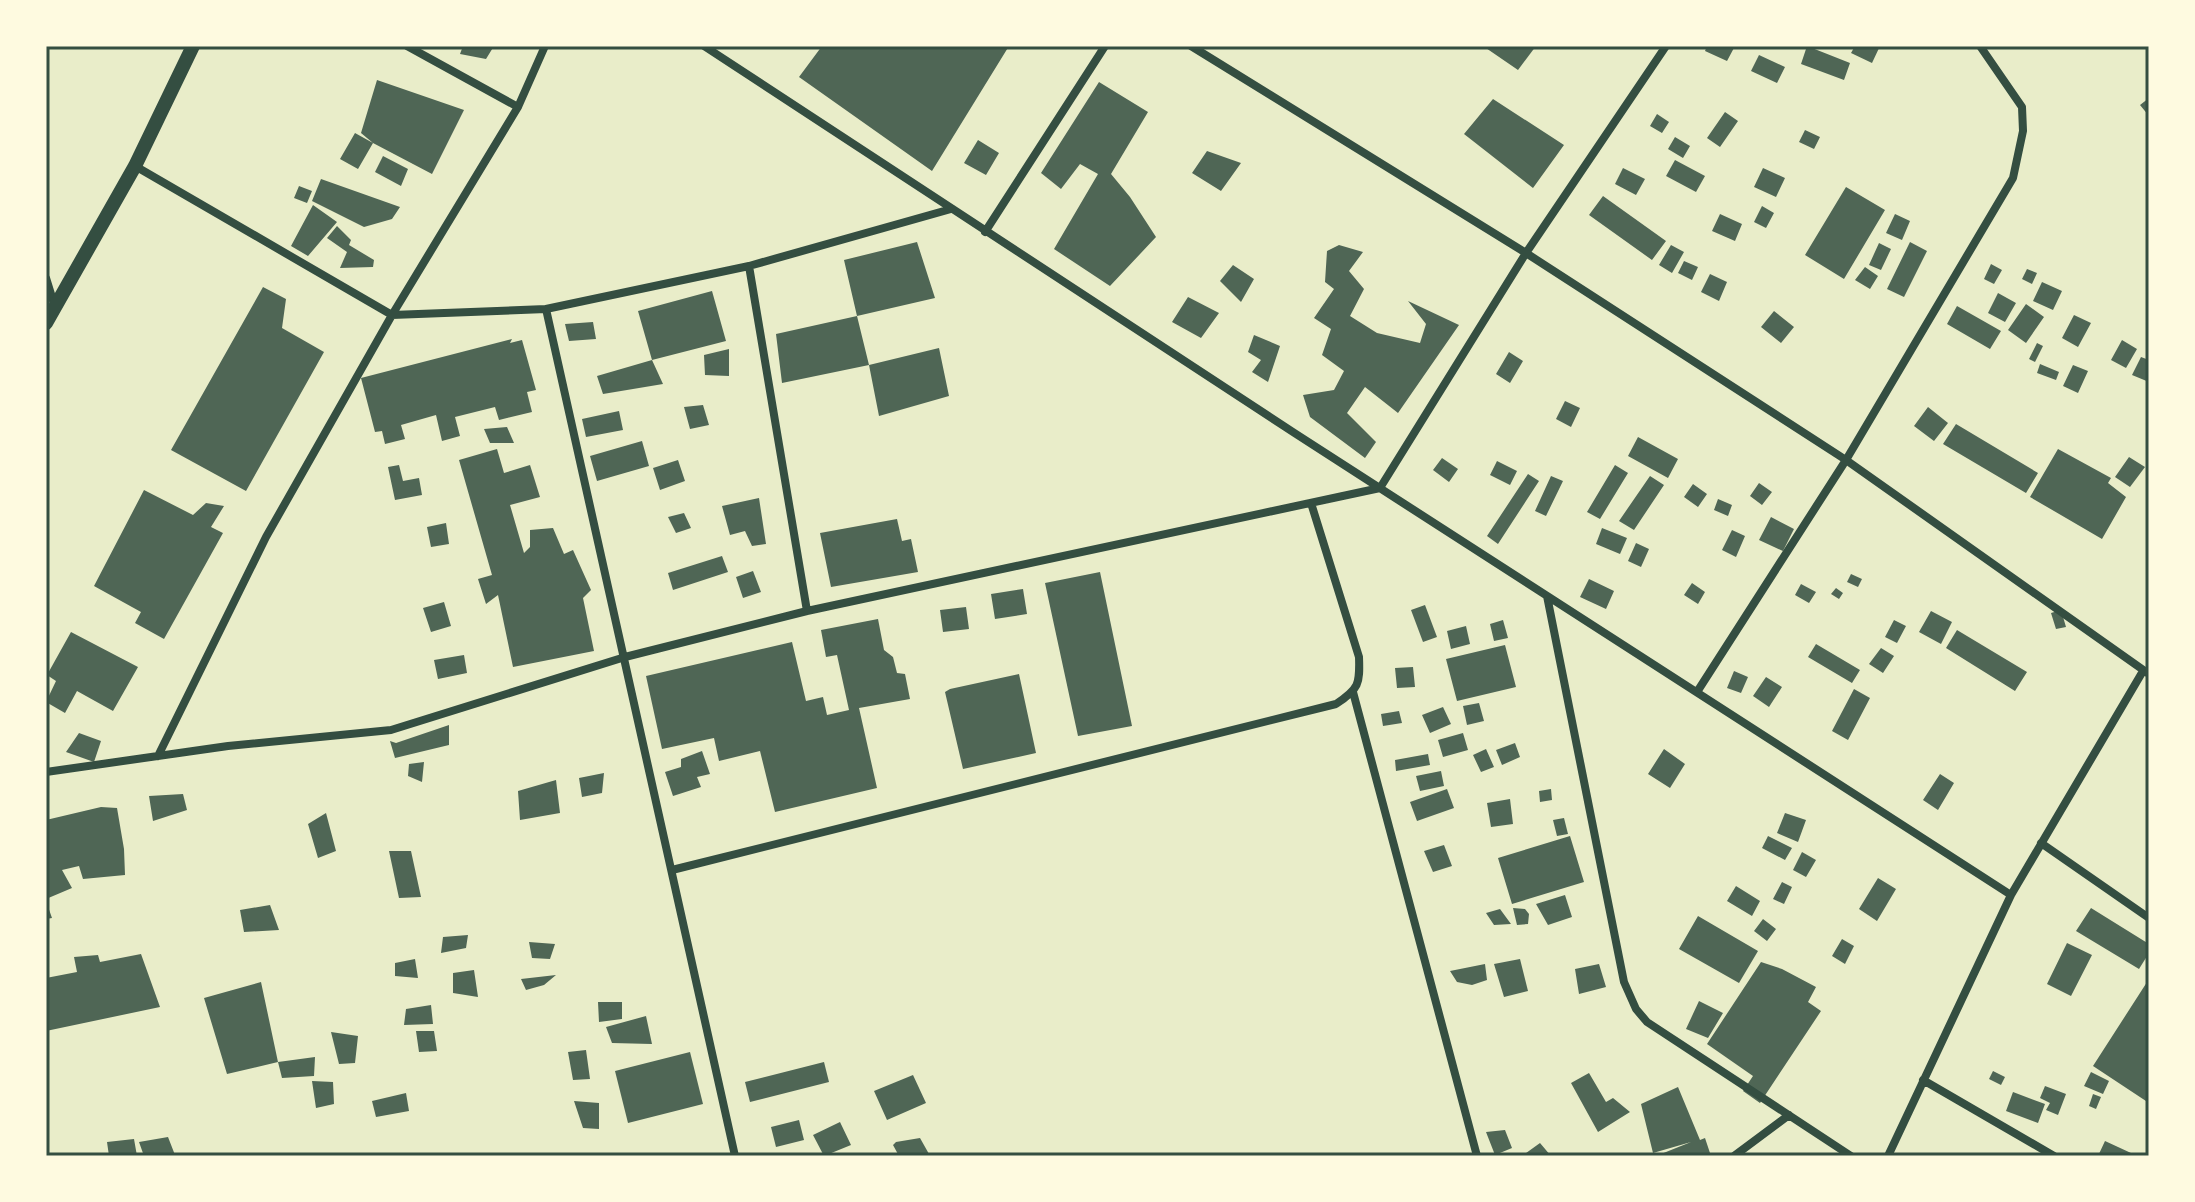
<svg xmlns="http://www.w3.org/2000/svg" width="2195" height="1202" font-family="'IBM Plex Serif',serif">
  <rect width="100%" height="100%" fill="#e9edc9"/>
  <path fill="#4f6655" d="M463 46H494L486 59 460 54Z
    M822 46H1009L932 171 799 77Z
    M1483 46H1536L1518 70Z
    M1707 46H1735L1727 61 1705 51Z
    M1807 46 1850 63 1844 80 1801 64Z
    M1855 46H1880L1872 63 1851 53Z
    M1759 55 1785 67 1777 83 1751 71Z
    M377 80 464 110 432 174 373 143 358 169 340 159 355 133 373 143 361 133Z
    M1099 82 1148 112 1111 174 1130 197 1156 237 1110 286 1054 249 1098 174 1080 164 1061 189 1041 173Z
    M2149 98V116L2140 105Z
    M1493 99 1564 145 1533 188 1464 134Z
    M1725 112 1738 121 1720 147 1707 138Z
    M1657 114 1669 122 1662 133 1650 126Z
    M1805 130 1820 137 1814 149 1799 142Z
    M1675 137 1690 146 1683 158 1668 149Z
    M978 140 999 153 986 175 964 163Z
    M1207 151 1241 163 1221 191 1192 173Z
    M383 156 408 169 401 186 375 172Z
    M1675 160 1705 176 1696 192 1666 176Z
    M1623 168 1645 179 1636 195 1615 184Z
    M1763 168 1785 178 1776 197 1754 187Z
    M321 179 400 207 392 219 364 227 312 201Z
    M299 186 312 191 307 203 294 198Z
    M1846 187 1885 210 1844 279 1805 255Z
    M1603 196 1666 241 1652 260 1589 215Z
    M313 205 337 222 308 256 291 246Z
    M1762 206 1774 213 1766 228 1754 222Z
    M1720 214 1742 224 1735 241 1712 231Z
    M1895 214 1910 221 1902 240 1886 233Z
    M337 226 351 240 349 245 374 260 373 267 340 268 347 252 327 238Z
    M917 242 935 298 857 316 844 260Z
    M1910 242 1927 251 1904 297 1887 289Z
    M1879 243 1891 249 1881 270 1869 265Z
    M1339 245 1363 252 1349 271 1364 289 1350 316 1377 333 1420 343 1426 324 1408 301 1459 325 1398 413 1365 387 1347 413 1376 442 1365 458 1310 417 1303 395 1334 390 1344 371 1322 355 1331 329 1314 318 1334 289 1325 282 1327 251Z
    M1671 245 1684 252 1672 273 1659 265Z
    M1684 261 1698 267 1692 280 1678 273Z
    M1991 264 2002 270 1994 284 1984 279Z
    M1233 265 1254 279 1241 302 1220 281Z
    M1865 267 1878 276 1870 289 1855 280Z
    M2027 269 2037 273 2032 284 2022 279Z
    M1710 274 1727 282 1719 301 1701 292Z
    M2042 282 2062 291 2053 310 2033 301Z
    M263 287 286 299 282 328 324 352 246 491 171 450Z
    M712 291 726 341 652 360 663 384 603 394 597 376 652 360 638 311Z
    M1998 293 2016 303 2005 322 1988 313Z
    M1188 297 1219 313 1201 338 1172 322Z
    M2026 304 2044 317 2026 343 2008 330Z
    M1957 306 2001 331 1990 349 1947 324Z
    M1774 311 1794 327 1781 343 1761 327Z
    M2074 315 2091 323 2078 347 2062 338Z
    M857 316 869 365 782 383 776 334Z
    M593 322 596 339 569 341 565 324Z
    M1254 335 1280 346 1268 382 1252 372 1261 360 1248 352Z
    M512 339 510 343 522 340 536 390 527 392 532 412 499 420 495 407 455 417 460 436 442 441 436 415 401 425 405 439 385 444 382 431 375 432 361 378Z
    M2122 340 2137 349 2126 368 2111 360Z
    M2037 343 2043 346 2035 362 2029 359Z
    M939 348 949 396 879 416 869 365Z
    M729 349V376L705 375 704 355Z
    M1509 352 1523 361 1510 383 1496 374Z
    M2141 357 2149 360V382L2132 375Z
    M2040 364 2059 372 2056 380 2037 373Z
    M2073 365 2088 371 2078 393 2063 386Z
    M1565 401 1580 408 1571 427 1556 419Z
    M703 405 709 425 690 429 684 407Z
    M1928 407 1948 423 1934 441 1914 426Z
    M619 411 623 430 586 437 582 419Z
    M1956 424 2038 473 2026 493 1943 444Z
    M507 427 514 443H490L484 429Z
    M1638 437 1678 459 1668 478 1628 456Z
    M642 441 649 466 597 481 590 456Z
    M497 449 504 473 530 465 540 497 510 505 524 553 530 547V530L553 528 564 554 573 550 591 590 583 598 594 651 513 667 498 595 486 604 478 579 492 575 459 460Z
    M2058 449 2111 478 2108 483 2126 497 2102 539 2030 497Z
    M2129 457 2145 467 2130 487 2115 477Z
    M1442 458 1458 469 1449 482 1433 470Z
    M678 460 685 481 660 490 653 468Z
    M1497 461 1517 471 1510 485 1490 475Z
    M399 465 403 481 419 478 422 495 395 500 388 467Z
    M1615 465 1628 473 1600 519 1587 512Z
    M1528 474 1539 481 1498 544 1487 536Z
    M1551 476 1563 481 1546 516 1535 511Z
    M1650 476 1664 485 1634 530 1619 521Z
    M1759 483 1772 492 1762 505 1750 496Z
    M1693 484 1707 494 1698 507 1684 497Z
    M144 490 193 515 206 503 224 506 211 527 223 533 164 639 135 623 141 612 94 586Z
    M759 498 766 544 752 546 745 531 730 535 722 506Z
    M1718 499 1732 505 1728 516 1714 510Z
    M684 513 691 528 676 533 668 517Z
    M1771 517 1794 529 1783 551 1759 540Z
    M897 519 902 541 911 539 918 572 831 587 820 533Z
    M446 523 449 544 431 547 427 527Z
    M1602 528 1627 538 1620 554 1596 544Z
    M1732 530 1745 536 1736 557 1722 550Z
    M1636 543 1649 549 1641 567 1628 561Z
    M722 556 728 572 673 590 668 573Z
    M753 571 761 592 743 598 736 577Z
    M1100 572 1132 726 1078 736 1045 583Z
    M1851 574 1862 579 1858 587 1847 582Z
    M1589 579 1614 591 1606 609 1580 597Z
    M1692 583 1705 592 1698 604 1684 595Z
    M1801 584 1816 592 1809 603 1795 595Z
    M1836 588 1843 593 1839 599 1831 594Z
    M1023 589 1027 614 995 619 991 594Z
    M444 602 451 626 431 632 423 608Z
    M1425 605 1437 637 1423 642 1411 610Z
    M966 607 969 629 943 632 940 610Z
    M2061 610 2066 627 2056 629 2051 613Z
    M1931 611 1952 622 1941 644 1919 632Z
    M878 619 884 650 893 657 897 673 905 674 910 699 859 708 877 788 775 812 760 751 719 761 714 738 662 749 646 676 792 642 806 701 823 697 827 715 849 710 837 655 826 657 821 630Z
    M1503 620 1508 638 1494 641 1490 624Z
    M1894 620 1906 626 1897 643 1885 637Z
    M1466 626 1470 644 1451 649 1447 631Z
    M1957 630 2027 672 2015 691 1946 648Z
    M71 632 138 667 113 711 77 691 65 713 46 702 56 681 47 675Z
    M1816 644 1860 670 1852 683 1808 657Z
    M1505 645 1516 687 1457 701 1446 659Z
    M1881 648 1894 656 1883 673 1869 664Z
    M464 655 467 673 438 679 434 660Z
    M1413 667 1415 687 1397 688 1395 668Z
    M1734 671 1748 677 1741 693 1727 688Z
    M1019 674 1036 753 963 769 945 692 950 689Z
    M1766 677 1782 687 1769 707 1753 696Z
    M1854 689 1870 698 1848 740 1832 731Z
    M1479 703 1484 721 1467 725 1463 706Z
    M1443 707 1451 724 1430 733 1422 715Z
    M1399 711 1402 723 1383 726 1381 714Z
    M449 725V745L395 758 390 741 396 743Z
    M79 733 101 741 94 762 66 752Z
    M1463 733 1468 750 1443 757 1438 740Z
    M1515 743 1520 757 1502 765 1496 750Z
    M1486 749 1494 767 1481 772 1473 755Z
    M1664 749 1685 764 1670 788 1648 774Z
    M702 751 710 774 697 777 701 787 673 796 665 772 681 767V759Z
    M1428 754 1430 765 1396 771 1395 760Z
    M424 762 422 782 408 776 409 764Z
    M1441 771 1444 786 1420 791 1416 776Z
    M604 773 602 793 582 797 579 778Z
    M1940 774 1954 783 1938 810 1923 800Z
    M556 780 560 813 520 820 518 791Z
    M1447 789 1454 808 1417 821 1410 802Z
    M1551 789 1552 800 1540 802 1539 791Z
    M183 794 187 810 153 821 149 796Z
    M1510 799 1513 824 1491 827 1487 803Z
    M101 807 117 808 124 849 125 875 83 879 79 866 62 870 72 888 46 899V820Z
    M326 813 336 851 318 858 308 824Z
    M1785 813 1806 820 1798 842 1777 833Z
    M1564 818 1568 834 1557 836 1553 820Z
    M1570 836 1584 882 1512 904 1498 858Z
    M1768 836 1792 848 1785 860 1762 848Z
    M1444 845 1452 866 1433 872 1424 851Z
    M389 851H411L421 897 399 898Z
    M1802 852 1816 860 1806 877 1793 870Z
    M1878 878 1896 889 1877 921 1859 909Z
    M1782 882 1792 887 1784 904 1773 899Z
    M1736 886 1760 901 1752 916 1727 901Z
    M1565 895 1572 917 1548 925 1536 904Z
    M46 901 52 918 46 919Z
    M270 905 279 930 244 932 240 910Z
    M1513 908 1525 909 1529 914 1528 924 1517 925Z
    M2091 908 2149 944V953L2139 969 2076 931Z
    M1500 909 1511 924 1494 925 1486 913Z
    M1698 916 1758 951 1739 983 1679 949Z
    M1763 919 1776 929 1767 941 1754 931Z
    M468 935 466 948 441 953 443 937Z
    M1842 939 1854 946 1845 964 1832 956Z
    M529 942 555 944 550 959 532 958Z
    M2067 943 2092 955 2071 996 2047 984Z
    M141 954 160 1007 46 1031V978L77 972 74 957 98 955 100 962Z
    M415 959 418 978 395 976V963Z
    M1520 959 1528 991 1504 997 1494 964Z
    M1761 962 1782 969 1816 987 1808 1002 1821 1011 1760 1103 1743 1091 1753 1076 1707 1044Z
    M1485 964 1487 980 1472 985 1457 982 1450 971Z
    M1599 964 1606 987 1579 994 1575 969Z
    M474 970 478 997 453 993V973Z
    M556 975 544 985 526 990 521 979Z
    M2149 979V1103L2093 1066Z
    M261 982 278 1062 227 1074 204 998Z
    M1699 1001 1723 1013 1708 1038 1686 1029Z
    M598 1002H622V1019L599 1022Z
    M431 1005 433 1024 404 1025 406 1009Z
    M646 1016 652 1044 612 1043 606 1027Z
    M416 1031H434L437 1051 419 1052Z
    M331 1032 358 1036 355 1063 339 1064Z
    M586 1050 590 1079 573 1080 568 1052Z
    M690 1052 703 1104 628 1123 615 1071Z
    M315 1057 314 1076 282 1078 278 1062Z
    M824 1062 829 1082 750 1102 745 1082Z
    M1993 1071 2005 1077 2001 1085 1989 1079Z
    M2091 1072 2109 1081 2103 1094 2084 1086Z
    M1589 1073 1606 1102 1613 1098 1630 1112 1598 1132 1571 1083Z
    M913 1075 926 1103 887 1120 874 1091Z
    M312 1081 333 1082 334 1104 316 1108Z
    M2045 1086 2066 1094 2058 1115 2046 1110 2050 1103 2040 1098Z
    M1678 1087 1700 1140 1705 1138 1711 1156H1662L1661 1154 1691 1142 1653 1153 1641 1104Z
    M2013 1092 2045 1104 2038 1123 2006 1111Z
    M406 1093 409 1111 376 1117 372 1101Z
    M2093 1094 2101 1097 2096 1109 2089 1106Z
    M574 1101 599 1103V1129L583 1128Z
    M799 1120 804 1140 776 1147 771 1127Z
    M840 1122 851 1145 824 1156 813 1135Z
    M1505 1130 1512 1148 1495 1155 1486 1132Z
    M168 1137 175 1155 144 1156 139 1142Z
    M920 1138 929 1154 899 1156 893 1145 896 1142Z
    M134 1139 137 1156H109L107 1142Z
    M2105 1141 2131 1153 2129 1156H2098Z
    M1540 1143 1551 1156H1522Z"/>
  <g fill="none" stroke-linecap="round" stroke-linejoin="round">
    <path stroke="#344e41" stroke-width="8" d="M407 46 518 107
      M704 46 1296 434 2011 895
      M1191 46 1526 253 1846 460 2149 674
      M135 166 392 315 546 309 749 266 951 209
      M985 232 1105 46
      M749 266 807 611
      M46 278 55 307
      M546 309 735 1156
      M1547 596 1624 982 1636 1009 1647 1022 1851 1156
      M1353 692 1477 1156
      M1697 692 1846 460 2013 178 2023 131 2022 107 1980 46
      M158 756 266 537 392 315 518 107 545 46
      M46 772 228 746 391 730 625 657 807 611 1380 488 1526 253 1666 46
      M2041 843 2149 918
      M672 870 1336 704C1359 689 1360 684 1359 657L1311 503
      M1923 1080 2054 1156
      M1734 1156 1789 1115
      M1888 1156 2011 895 2143 671"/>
    <path stroke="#344e41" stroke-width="14" d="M46 323 135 166 193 46"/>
  </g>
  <rect width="2195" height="1202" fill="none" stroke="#fefae0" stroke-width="96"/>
  <rect x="48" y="48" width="2099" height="1106" fill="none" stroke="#344e41" stroke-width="3"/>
</svg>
